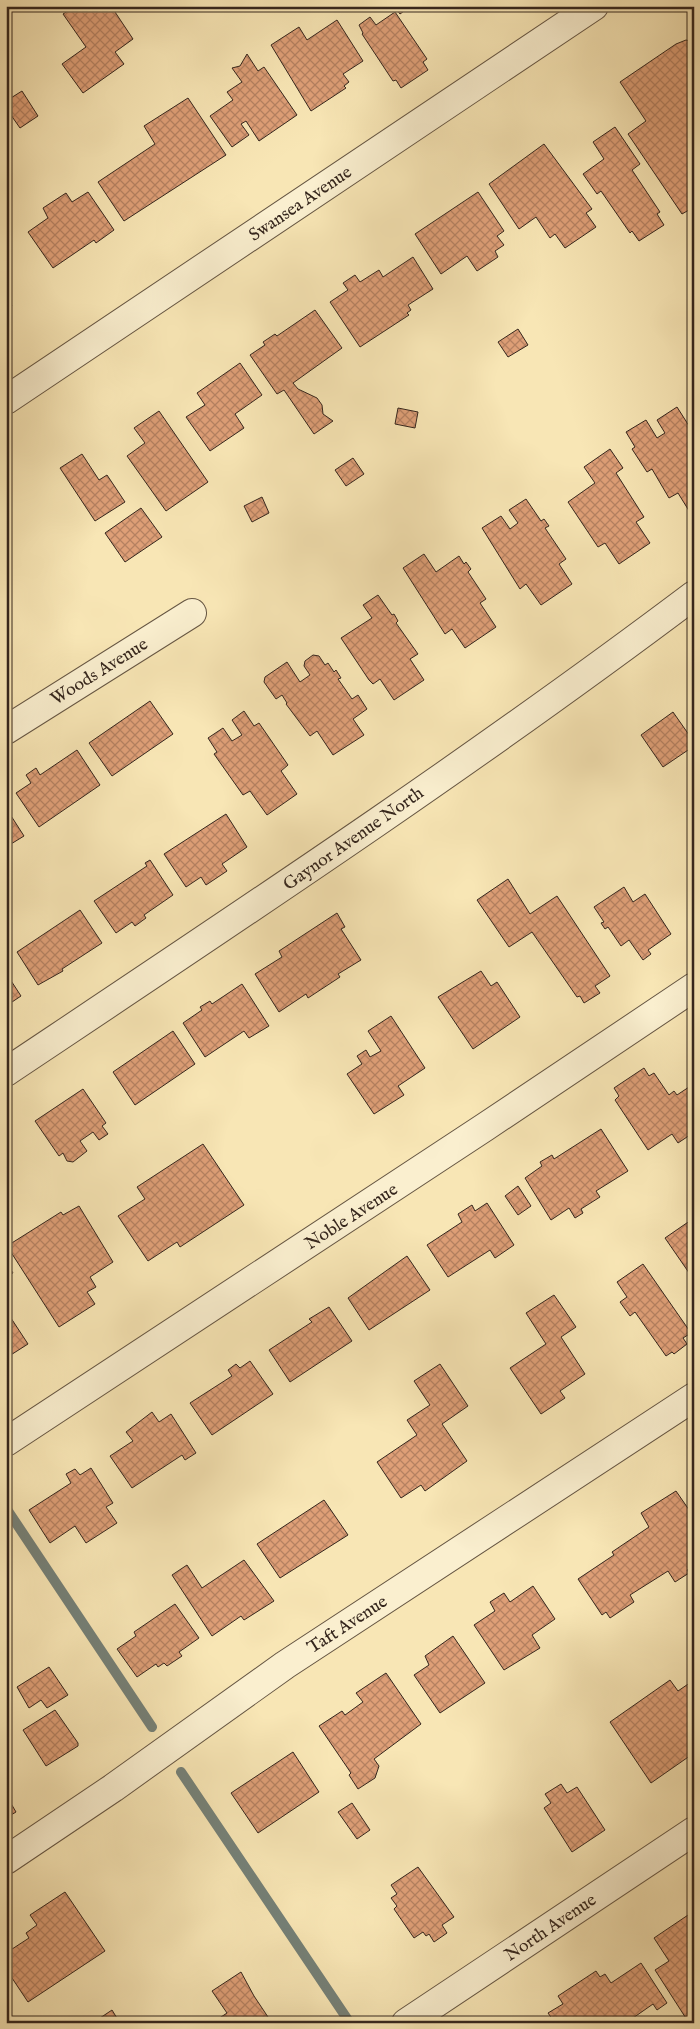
<svg xmlns="http://www.w3.org/2000/svg" width="700" height="2029" font-family="'IM FELL English',serif">
  <defs>
    <pattern id="building-cross-hatch" width="8" height="8" patternUnits="userSpaceOnUse" patternTransform="scale(1.25)"><rect width="8" height="8" fill="#de9f77"/><path d="M0 0l8 8M0 8l8-8" fill="none" stroke="#b58161"/></pattern>
  </defs>
  <rect width="100%" height="100%" fill="#f8e6b5"/>
  <filter id="stains"><feTurbulence type="fractalNoise" baseFrequency=".004" numOctaves="4"/><feColorMatrix values="0 0 0 0 .2 0 0 0 0 .09 0 0 0 0 .02 0 0 0 .5 -.17"/></filter>
  <radialGradient id="worn" r=".72"><stop offset=".6" stop-color="#630" stop-opacity="0"/><stop offset="1" stop-color="#630" stop-opacity=".3"/></radialGradient>
  <g fill="none" stroke-linecap="round" stroke-linejoin="round">
    <path stroke="#758178" stroke-width="10" d="M6 1508 152 1727
      M181 1772 350 2023"/>
  </g>
  <path fill="url(#building-cross-hatch)" stroke="#35261d" d="M75 6H111L133 39 115 52 124 64 83 93 62 64 86 47 63 14Z
    M394 6H411L400 14Z
    M395 12 427 59 423 62 428 70 401 88 396 80 393 81 362 34 363 33 359 25 370 17 376 25Z
    M337 20 363 61 343 74 349 82 344 86 346 88 311 111 271 45 299 27 307 40Z
    M686 40 694 42V207L682 214 628 134 646 121 620 82 676 44Z
    M247 54 258 71 264 67 297 115 259 141 246 121 241 124 249 135 232 147 210 116 233 100 227 92 242 82 232 68 240 66Z
    M22 91 38 116 20 128 6 108V101Z
    M188 98 226 155 124 221 98 182 155 144 144 126Z
    M615 127 640 164 632 170 660 212 657 214 664 225 639 241 632 231 630 233 601 191 597 194 583 174 604 159 593 142Z
    M544 144 592 209 586 213 596 227 565 248 555 234 550 238 536 217 519 229 489 184Z
    M88 192 114 230 96 243 94 240 53 268 28 232 48 218 43 208 66 193 72 202Z
    M478 192 504 231 497 236 504 245 495 251 498 257 477 271 467 256 441 274 415 234Z
    M413 257 433 289 408 305 411 310 407 313 409 315 360 347 330 302 348 290 343 283 355 275 360 282 379 270 383 277Z
    M6 297 12 306 6 310Z
    M315 310 342 348 293 383 298 389 317 398 322 405 323 414 333 421 314 434 284 390 277 394 250 355 265 345 263 342 275 334 277 336Z
    M518 329 528 345 508 357 498 342Z
    M240 363 262 395 235 414 244 428 210 451 186 417 205 405 197 393Z
    M677 407 691 429 694 427V512L691 514 678 493 669 498 652 469 647 472 632 449 635 447 626 432 646 420 657 438 665 433 657 420Z
    M398 408 418 412 415 428 395 424Z
    M159 411 208 482 166 511 127 456 145 443 134 428Z
    M610 449 623 468 616 473 644 517 636 522 650 543 619 564 605 543 598 547 568 502 595 483 584 467Z
    M82 454 99 480 107 475 125 502 95 521 60 468Z
    M353 458 364 474 346 486 335 470Z
    M262 497 269 513 252 522 244 506Z
    M526 499 541 521 544 519 549 526 545 528 566 559 559 564 572 584 541 605 526 584 520 589 482 528 501 516 510 529 518 523 509 510Z
    M141 508 162 537 125 562 105 533Z
    M424 554 436 572 459 556 464 564 466 562 471 569 468 572 486 599 480 603 496 627 465 648 452 629 445 634 403 568Z
    M378 595 392 615 394 614 398 621 396 623 418 654 410 659 424 680 394 700 380 679 373 684 369 680 341 638 372 618 363 605Z
    M313 655 319 656 325 665 328 663 334 672 336 670 341 678 338 679 352 699 358 695 367 709 353 719 364 735 333 755 317 731 310 736 286 704 287 703 282 695 276 699 264 682 265 677 287 662 300 682 310 675 304 666 305 661Z
    M150 701 173 734 112 776 89 743Z
    M244 711 254 726 259 723 288 765 281 771 297 794 267 815 250 791 243 795 214 754 217 752 208 738 223 728 232 741 242 735 232 720Z
    M673 712 694 742V746L663 767 641 735Z
    M77 750 100 785 39 827 16 793 31 783 26 775 36 768 40 775Z
    M6 808 24 836 6 847Z
    M226 814 247 847 222 864 227 871 206 885 201 877 186 887 164 854Z
    M150 860 173 895 144 915 146 918 135 926 132 922 116 933 94 901 147 866 145 863Z
    M508 879 530 914 557 896 610 976 595 986 600 993 584 1003 580 996 577 997 532 932 509 947 477 900Z
    M624 887 633 902 645 894 671 934 648 950 651 954 643 960 629 940 621 946 608 927 605 929 601 923 604 922 594 907Z
    M80 910 102 943 62 969 63 971 38 985 17 952Z
    M337 913 345 927 341 929 361 960 338 974 340 977 308 998 306 994 279 1012 255 974 282 957 279 951Z
    M481 971 491 986 497 982 520 1017 473 1049 438 997Z
    M6 973 21 996 6 1006Z
    M242 984 269 1026 249 1038 244 1031 205 1057 183 1023 202 1010 200 1007 210 1001 212 1004Z
    M391 1016 425 1068 398 1086 404 1095 374 1114 347 1074 362 1064 357 1056 366 1050 370 1057 381 1051 368 1031Z
    M173 1031 195 1064 135 1105 113 1072Z
    M644 1068 649 1076 654 1073 669 1095 674 1091 677 1095 692 1085 694 1087V1140L690 1135 678 1143 672 1134 648 1150 615 1100 619 1096 614 1088Z
    M83 1089 106 1123 102 1126 108 1134 99 1140 93 1132 80 1141 87 1151 73 1162 67 1161 63 1153 59 1156 35 1121Z
    M601 1129 628 1171 596 1191 600 1197 581 1209 583 1213 575 1218 569 1208 551 1220 525 1178 542 1166 540 1162 552 1155 554 1159Z
    M203 1144 244 1205 180 1247 177 1242 148 1261 118 1216 145 1199 137 1187Z
    M518 1186 531 1206 518 1215 505 1196Z
    M487 1203 514 1245 495 1258 490 1250 448 1277 427 1245 462 1222 458 1214 472 1205 475 1211Z
    M79 1206 113 1262 90 1277 96 1287 87 1292 95 1304 59 1327 7 1246 61 1212 63 1215Z
    M694 1218V1280L665 1238Z
    M407 1256 430 1290 369 1330 348 1298Z
    M6 1262 13 1273 6 1277Z
    M643 1264 691 1333 683 1338 687 1344 674 1354 672 1352 666 1356 635 1312 630 1316 620 1302 627 1297 617 1282Z
    M554 1295 576 1327 561 1337 585 1374 560 1391 565 1398 541 1414 510 1368 546 1344 526 1313Z
    M329 1307 352 1341 290 1382 269 1350 312 1322 309 1319Z
    M7 1312 28 1344 6 1358V1313Z
    M250 1361 273 1394 212 1435 190 1403 232 1376 228 1370 236 1364 240 1368Z
    M440 1364 468 1406 442 1424 467 1461 425 1491 421 1485 401 1498 377 1462 417 1435 407 1420 430 1405 414 1381Z
    M152 1412 159 1422 171 1414 196 1453 185 1460 182 1455 132 1488 110 1456 133 1441 126 1432Z
    M91 1468 113 1503 106 1507 117 1523 86 1543 75 1526 50 1543 29 1510 71 1483 66 1474 75 1469 80 1475Z
    M676 1491 694 1517V1566L687 1570 689 1573 675 1582 668 1571 630 1595 634 1602 610 1618 606 1612 602 1615 578 1579 614 1555 612 1552 649 1527 641 1513Z
    M324 1500 348 1535 280 1578 257 1544Z
    M244 1560 274 1601 244 1620 241 1616 212 1636 172 1575 187 1565 202 1588Z
    M533 1586 555 1619 532 1635 540 1648 504 1670 474 1625 495 1611 490 1602 504 1593 510 1602Z
    M175 1604 199 1638 179 1652 182 1656 167 1666 164 1663 158 1667 156 1664 137 1677 117 1649 136 1636 134 1632Z
    M453 1636 485 1683 440 1713 414 1675 429 1665 425 1656Z
    M49 1667 68 1695 47 1708 41 1700 29 1708 17 1687Z
    M386 1673 421 1724 374 1759 379 1766 375 1778 358 1789 349 1775 351 1773 319 1726 342 1711 345 1715 363 1702 356 1693Z
    M670 1680 678 1691 694 1680V1753L651 1783 610 1722Z
    M55 1710 78 1743V1746L46 1766 23 1730Z
    M293 1752 319 1792 258 1833 231 1793Z
    M561 1784 567 1793 577 1787 605 1830 572 1852 544 1808 551 1803 545 1794Z
    M6 1795 16 1812 6 1818Z
    M352 1803 370 1830 357 1839 338 1812Z
    M418 1867 454 1917 442 1925 447 1933 434 1942 429 1934 426 1936 423 1932 414 1938 394 1909 397 1906 391 1898 397 1894 391 1885Z
    M65 1892 105 1951 28 2002 6 1969V1953L29 1938 26 1933 37 1925 30 1915Z
    M694 1911V2020L689 2023 655 1970 669 1961 654 1938Z
    M641 1963 667 2003 657 2010 653 2004 633 2018 636 2023H555L548 2013 563 2004 558 1996 596 1971 600 1977 605 1974 611 1983Z
    M241 1972 254 1996 272 2023H212L227 2013 212 1991Z
    M112 2010 120 2023H95L94 2022Z"/>
  <g fill="none" stroke-linecap="round" stroke-linejoin="round">
    <g stroke="#665643" stroke-width="30">
      <path id="minor" d="M6 400 594 6
        M6 730 192 613
        M6 1072C238 917 471 763 694 595
        M6 1442 485 1127 694 987
        M6 1860 113 1788 285 1665 694 1397
        M406 2023 694 1831"/>
    </g>
    <use href="#minor" stroke="#faefcf" stroke-width="28"/>
  </g>
  <g text-anchor="middle" stroke-width="4.5" stroke-linejoin="round" paint-order="stroke">
    <g font-size="18" fill="#35261d" stroke="#faefcf">
      <text transform="translate(300 203) rotate(-34)" y="6">Swansea Avenue</text>
      <text transform="translate(99 671) rotate(-32)" y="6">Woods Avenue</text>
      <text transform="translate(353 838) rotate(-35)" y="6">Gaynor Avenue North</text>
      <text transform="translate(351 1216) rotate(-33)" y="6">Noble Avenue</text>
      <text transform="translate(347 1624) rotate(-33)" y="6">Taft Avenue</text>
      <text transform="translate(550 1927) rotate(-34)" y="6">North Avenue</text>
    </g>
  </g>
  <rect width="700" height="2029" fill="none" stroke="#f8e6b5" stroke-width="25"/>
  <rect x="8" y="8" width="685" height="2014" fill="none" stroke="#35261d" stroke-width="2.5"/>
  <rect x="12" y="12" width="675" height="2004" fill="none" stroke="#35261d"/>
  <rect width="100%" height="100%" filter="url(#stains)"/>
  <rect width="100%" height="100%" fill="url(#worn)"/>
</svg>
